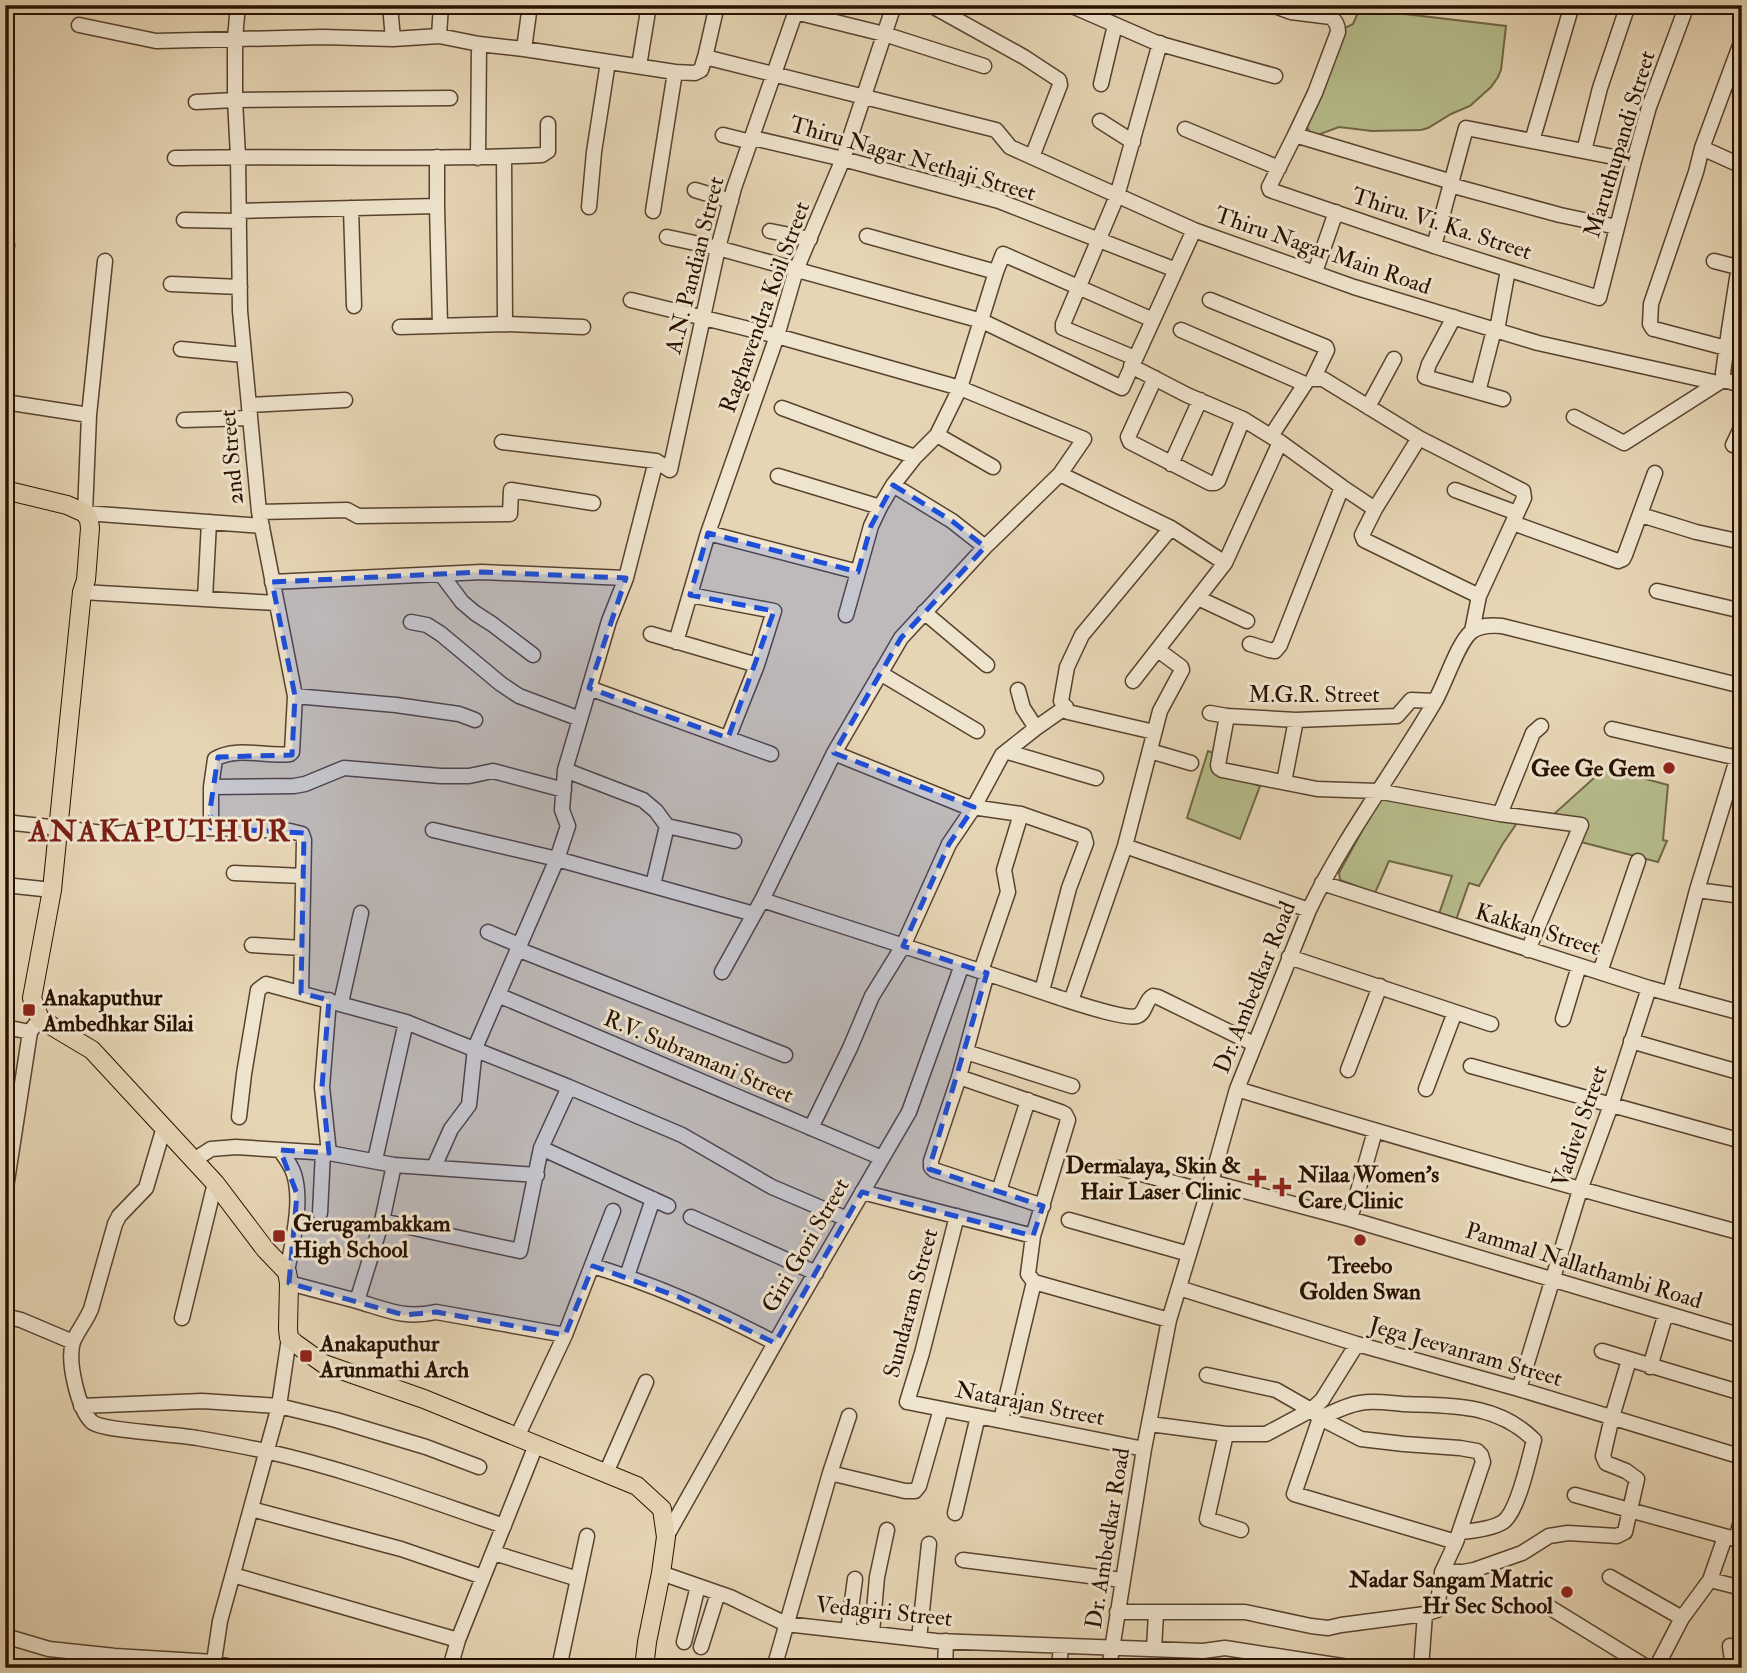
<svg xmlns="http://www.w3.org/2000/svg" width="1747" height="1673" font-family="'IM FELL Double Pica',serif">
  <rect width="100%" height="100%" fill="#e6d5b4"/>
  <filter id="stains"><feTurbulence type="fractalNoise" baseFrequency=".00286" numOctaves="4"/><feColorMatrix values="0 0 0 0 .2 0 0 0 0 .09 0 0 0 0 .02 0 0 0 .5 -.17"/></filter>
  <radialGradient id="worn" r=".72"><stop offset=".6" stop-color="#630" stop-opacity="0"/><stop offset="1" stop-color="#630" stop-opacity=".3"/></radialGradient>
  <path fill="#b7bd8c" stroke="#706746" stroke-width="2" d="M1362 9 1506 26 1501 70 1498 77 1491 87 1470 106 1451 114 1428 128 1421 130 1372 131 1339 127 1315 136 1310 134 1306 124 1341 35 1345 28 1353 24 1359 10Z
    M1208 751 1216 754 1214 769 1260 786 1240 839 1187 818Z
    M1605 768 1668 785 1663 840 1667 841 1658 862 1581 842 1587 824 1554 814Z
    M1385 799 1519 820 1502 845 1479 886 1469 883 1456 920 1439 914 1452 876 1389 861 1375 893 1340 880 1339 873 1374 809 1380 801Z"/>
  <g fill="none" stroke-linecap="round" stroke-linejoin="round">
    <g stroke="#58422e" stroke-width="17">
      <path id="minor" d="M390 5 393 39
        M1070 5 1157 43 1275 76
        M1272 5 1291 12 1331 17C1336 22 1338 25 1338 32L1315 93 1295 135
        M934 7 1024 57 1059 80 1060 85 1032 157
        M795 12 884 34 984 66
        M5 15 7 5
        M79 25 156 41 323 37 393 39 439 36 479 44 524 49 675 72 695 73 701 70 705 57 996 130 1010 147 1194 230 1354 287 1538 343 1718 383 1724 380 1723 373 1729 330 1742 332
        M439 36 441 5
        M524 49 530 5
        M704 62 717 5
        M639 66 649 5
        M1101 84 1115 25
        M196 102 235 100 450 98
        M1100 121 1133 142
        M1185 129 1279 168
        M723 135 751 142
        M753 138 843 159 999 201 1176 270
        M1532 141 1572 5
        M1702 148 1742 166
        M1584 151 1600 88 1628 5
        M437 157V206L440 325
        M504 157 505 324
        M175 158C297 155 420 161 542 155L548 151V124
        M478 158 479 44
        M1452 182 1295 135 1269 187 1270 190 1434 246 1599 298 1634 161 1649 107 1687 5
        M1450 185 1560 215 1617 227
        M695 190 731 201
        M589 207 594 152 608 62
        M351 208 354 306
        M239 211 437 206
        M653 211 675 72
        M184 220 239 221
        M770 231 810 239
        M867 236 996 272
        M667 237 718 248 982 321 1122 388 1194 230
        M5 245H7L5 258
        M1434 246 1466 128 1634 161
        M105 261 89 415 85 513 262 526
        M1714 261 1741 268
        M1315 272 1336 212
        M171 284 240 287
        M631 300 777 336 960 388 1084 439 1060 474 1171 528 1225 563
        M1210 300 1326 347 1327 350 1313 379H1323L1419 438 1523 491 1524 498 1479 596 1472 631
        M1454 317 1429 364 1425 377 1503 399
        M400 327 505 324 583 327
        M1181 330 1305 384 1271 436
        M1497 330 1508 270
        M1729 330 1738 272 1742 266
        M1726 348 1658 330 1653 329 1650 324 1651 304 1696 172 1702 148 1742 40
        M181 349 244 355
        M1135 358 1063 328V324L1117 196 1160 43
        M1131 366 1187 395 1243 419 1280 442 1342 487 1375 509
        M1155 378 1128 437 1130 442 1210 483H1215L1218 481 1243 419
        M1724 380 1742 385
        M1478 392 1494 330
        M5 402 89 415
        M249 405 345 400
        M1368 407 1394 359
        M782 408 915 457
        M1574 417 1624 443 1718 383
        M184 420 250 418
        M937 435 993 467
        M1419 438 1375 509 1362 535 1364 540 1479 596
        M502 442 656 461 670 470 718 248 734 188 798 5
        M1733 445 1742 426
        M1171 464 1200 400
        M778 476 880 507
        M893 485 952 521 985 547
        M1455 490 1517 513
        M259 512 347 510 358 516 510 514 511 490 593 503
        M1641 515 1696 532 1742 542
        M1513 523 1618 561 1623 559 1625 555 1655 473
        M708 533 858 572
        M441 574 462 602 475 613 492 624 533 655
        M272 582 482 572 626 578
        M1657 591 1742 611
        M82 592 276 603
        M690 595 774 611 757 665 728 738
        M1198 598 1247 621
        M205 599 209 522
        M924 612 987 665
        M846 615 871 526 880 507 893 485 915 457 937 435 960 388 996 272 1003 254 1153 320
        M411 622 427 625 441 634 501 684 519 696 580 719
        M651 634 757 665
        M676 642 708 533 777 336 796 270 843 159 894 5
        M1250 644 1269 650 1275 651 1280 645 1342 487
        M880 673 977 731
        M1133 681 1225 563 1280 442
        M589 688 771 754
        M1018 690 1023 708 1036 728
        M295 696 396 705 459 714 475 720
        M1210 713 1227 716 1296 720 1397 716 1411 700 1435 701
        M1227 716 1218 765 1219 768 1222 770 1317 789 1377 791 1500 814 1581 825 1528 950
        M1612 729 1742 759
        M1154 732 1068 712 1061 701 1067 667 1082 635 1171 528
        M1150 751 1191 763
        M1008 752 1096 778
        M834 753 965 806 1021 814 1084 836 1086 843 1069 888 1042 991
        M565 770 643 800 656 811 667 826 734 841
        M1284 782 1296 720
        M211 787 294 786 305 784 344 768 441 776H469L493 771 564 790
        M1500 814 1533 733 1541 726
        M5 822 113 834 159 829 211 828 290 831 302 834 304 840 301 993
        M211 828V787L215 759C236 746 267 757 290 754L292 752 295 696 259 512 240 311 238 156 235 100V38L238 5
        M433 830 557 859 754 914
        M1125 846 1309 910
        M234 873 303 876
        M1322 883 1649 988 1742 1013
        M5 885 52 890
        M653 885 667 826
        M1697 890 1742 896
        M762 900C861 932 961 964 1060 998 1073 1002 1126 1020 1137 1016 1146 1013 1145 1000 1153 996L1158 997 1254 1044
        M488 932 519 945
        M252 945 302 948
        M517 949 785 1055
        M1289 957 1491 1024
        M981 971 1008 892 1004 870 1021 814
        M722 972 762 900 834 753 901 638 985 547 1060 474
        M1600 972 1638 861
        M987 973 959 1077 931 1161V1167L934 1170 1043 1206
        M1670 993 1697 890 1742 743
        M498 995 882 1158
        M329 1000 322 1087 329 1153
        M1071 1001 1125 846 1160 711 1182 670 1181 667 1158 650
        M341 1003 361 913
        M1563 1019 1579 966
        M5 1027 30 1032 35 1025
        M1631 1041 1735 1071
        M966 1052 1072 1086
        M1471 1066 1742 1141
        M1348 1070 1380 986
        M959 1077 1061 1112 1065 1114 1068 1120 1033 1236 1028 1274 1034 1282
        M1237 1089C1404 1140 1573 1188 1742 1233
        M1426 1089 1455 1012
        M239 1117 244 1074 258 990 266 984 270 985 406 1022 569 1087 682 1135 772 1187 847 1219
        M164 1127 146 1188 119 1216 115 1224 91 1309C86 1321 77 1332 73 1342 67 1361 78 1409 92 1422 102 1431 178 1434 197 1438 220 1442 242 1446 265 1451 346 1469 425 1499 504 1526
        M811 1128 850 1048 872 996 903 946 949 844 974 807 1002 755 1036 728 1066 707
        M541 1148 668 1206
        M280 1150C285 1157 291 1165 294 1174 303 1203 292 1243 287 1272
        M194 1160 211 1149 236 1147 329 1153 394 1165 537 1175
        M375 1160 406 1022
        M434 1167 451 1129 469 1105 475 1048 557 859 568 826 562 810 565 770 609 621 626 578 656 461
        M1119 1168 1208 1192
        M1211 1182 1350 1219 1742 1336
        M999 1191 1028 1100
        M862 1192 1033 1236
        M5 1194 30 1032
        M320 1213 323 1152
        M957 1216 922 1353 907 1402 1144 1449
        M691 1217 816 1273
        M1350 1219 1375 1131
        M1069 1220 1189 1254
        M382 1221 394 1165
        M593 1266C656 1285 717 1312 775 1343
        M627 1276 653 1199
        M1034 1282 1169 1320
        M289 1283 357 1301 382 1221 520 1251 541 1148 569 1087
        M1179 1288 1357 1344 1519 1389 1742 1457
        M357 1301C387 1310 405 1319 436 1312L565 1335
        M5 1316 21 1320 73 1342
        M182 1318 215 1183
        M1602 1351 1742 1393
        M1650 1367 1666 1313
        M1519 1389 1580 1190 1611 1105 1649 988
        M81 1406 202 1401 279 1406 336 1420 426 1447 479 1467
        M1320 1418C1332 1413 1346 1405 1360 1403 1373 1400 1390 1403 1403 1404 1451 1406 1497 1403 1534 1440 1529 1459 1518 1512 1503 1522 1492 1529 1473 1531 1460 1532
        M1320 1418 1294 1494 1456 1542
        M1001 1420 1034 1282
        M1150 1424 1226 1434H1266L1311 1410 1322 1400 1357 1344
        M1226 1434 1207 1519 1241 1530
        M517 1437 565 1335 613 1211
        M606 1473 646 1382
        M830 1473 905 1491H915L919 1486 941 1409
        M1575 1495 1742 1541
        M251 1509 401 1549 483 1577
        M955 1513 978 1416
        M666 1537 792 1313 909 1112 962 965
        M1736 1540 1742 1517
        M494 1553 578 1579
        M963 1560 1122 1580
        M1442 1572H1463L1474 1570 1522 1553 1549 1536 1568 1533 1617 1536 1625 1532 1637 1479 1626 1471 1606 1463 1603 1456 1612 1417 1629 1360
        M661 1573 730 1597 786 1624 936 1641 1203 1651 1225 1648 1355 1668
        M233 1575 458 1640
        M1610 1577 1682 1618
        M1710 1580 1742 1588
        M1549 1607 1648 1668
        M1117 1612H1245L1311 1626 1328 1628 1341 1625 1425 1614 1437 1610 1442 1572 1456 1542 1483 1462 1481 1455 1477 1451 1460 1448 1404 1444 1361 1439 1320 1418 1311 1410 1276 1390 1207 1375
        M848 1631 855 1579
        M872 1633 877 1577 887 1530
        M5 1636 49 1649 115 1656 214 1662 233 1668
        M919 1639 929 1544
        M684 1642 698 1586
        M1730 1646 1733 1668
        M701 1647 718 1593
        M1154 1649 1156 1613
        M213 1668 220 1621 279 1406 289 1338
        M450 1668 458 1640 536 1445
        M559 1668 587 1536
        M774 1668 830 1473 849 1416
        M945 1668 946 1641
        M1059 1668 1061 1646
        M1109 1668 1144 1449 1169 1320 1211 1182 1237 1089 1309 910C1344 837 1393 773 1434 703 1445 685 1457 644 1471 632 1480 625 1491 625 1502 626L1742 686
        M1421 1668 1425 1614
        M1656 1668 1682 1618 1710 1580 1725 1537"/>
    </g>
    <g stroke="#281101" stroke-width="20">
      <path id="major" d="M5 487 9 491 67 505 85 513 89 520 90 528 86 580 82 592 52 890 32 998 40 1019 92 1050 215 1183 265 1249 287 1272 289 1283 288 1329 289 1338 296 1344 324 1364 424 1399 637 1486 662 1509 666 1537 661 1573 647 1642 644 1668"/>
    </g>
    <use href="#minor" stroke="#efe4ce" stroke-width="14"/>
    <use href="#major" stroke="#e6d5b4" stroke-width="18"/>
  </g>
  <path fill="#1d4ed8" fill-opacity="0.2" stroke="#1d4ed8" stroke-width="5" stroke-dasharray="14 9" stroke-linejoin="round" d="M893 485 952 521 985 547 901 638 834 753 974 807 949 844 903 946 987 973 929 1169 1043 1206 1033 1236 862 1192 775 1343 679 1297 593 1266 565 1335 436 1312 404 1315 289 1283 297 1194 280 1150 329 1153 322 1087 329 1000 301 993 304 833 211 828 210 810 218 757 292 755 295 696 272 582 482 572 626 578 589 688 728 738 774 611 690 595 708 533 858 572 871 526Z"/>
  <g fill="#8f2418" stroke="#efe4ce" stroke-width="2.5">
    <circle cx="1669" cy="768" r="7"/>
    <rect x="22" y="1003" width="14" height="14" rx="3.5"/>
    <path d="M1253.5 1167.5h7v7h7v7h-7v7h-7v-7h-7v-7h7z"/>
    <path d="M1278.5 1176.5h7v7h7v7h-7v7h-7v-7h-7v-7h7z"/>
    <rect x="272" y="1229" width="14" height="14" rx="3.5"/>
    <circle cx="1360" cy="1240" r="7"/>
    <rect x="299" y="1349" width="14" height="14" rx="3.5"/>
    <circle cx="1567" cy="1592" r="7"/>
  </g>
  <g text-anchor="middle" stroke-width="6" stroke-linejoin="round" paint-order="stroke">
    <g font-size="23" fill="#281101" stroke="#efe4ce">
      <text transform="translate(1619 144) rotate(-73)" y="8">Maruthupandi Street</text>
      <text transform="translate(913 158) rotate(16)" y="8">Thiru Nagar Nethaji Street</text>
      <text transform="translate(1442 223) rotate(18)" y="8">Thiru. Vi. Ka. Street</text>
      <text transform="translate(1323 250) rotate(19)" y="8">Thiru Nagar Main Road</text>
      <text transform="translate(694 265) rotate(-76)" y="8">A.N. Pandian Street</text>
      <text transform="translate(764 307) rotate(-70)" y="8">Raghavendra Koil Street</text>
      <text transform="translate(231 457) rotate(-95)" y="8">2nd Street</text>
      <text x="1314" y="702">M.G.R. Street</text>
      <text transform="translate(1538 929) rotate(17)" y="8">Kakkan Street</text>
      <text transform="translate(1254 987) rotate(-68)" y="8">Dr. Ambedkar Road</text>
      <text transform="translate(699 1056) rotate(23)" y="8">R.V. Subramani Street</text>
      <text transform="translate(1579 1126) rotate(-71)" y="8">Vadivel Street</text>
      <text transform="translate(805 1245) rotate(-60)" y="8">Giri Gori Street</text>
      <text transform="translate(1584 1265) rotate(17)" y="8">Pammal Nallathambi Road</text>
      <text transform="translate(910 1303) rotate(-75)" y="8">Sundaram Street</text>
      <text transform="translate(1466 1351) rotate(16)" y="8">Jega Jeevanram Street</text>
      <text transform="translate(1030 1403) rotate(11)" y="8">Natarajan Street</text>
      <text transform="translate(1107 1538) rotate(-81)" y="8">Dr. Ambedkar Road</text>
      <text transform="translate(884 1611) rotate(6)" y="8">Vedagiri Street</text>
    </g>
    <g font-size="23" font-weight="bold" fill="#281101" stroke="#efe4ce" text-anchor="start">
      <text x="1655" y="776" text-anchor="end">Gee Ge Gem</text>
      <text x="43" y="1005">Anakaputhur<tspan x="43" dy="26">Ambedhkar Silai</tspan></text>
      <text x="1241" y="1173" text-anchor="end">Dermalaya, Skin &amp;<tspan x="1241" dy="26">Hair Laser Clinic</tspan></text>
      <text x="1298" y="1182">Nilaa Women's<tspan x="1298" dy="26">Care Clinic</tspan></text>
      <text x="293" y="1231">Gerugambakkam<tspan x="293" dy="26">High School</tspan></text>
      <text x="1360" y="1273" text-anchor="middle">Treebo<tspan x="1360" dy="26">Golden Swan</tspan></text>
      <text x="320" y="1351">Anakaputhur<tspan x="320" dy="26">Arunmathi Arch</tspan></text>
      <text x="1553" y="1587" text-anchor="end">Nadar Sangam Matric<tspan x="1553" dy="26">Hr Sec School</tspan></text>
    </g>
    <g font-size="30" font-weight="bold" letter-spacing="2" fill="#7a1f14" stroke="#efe4ce">
      <text x="160" y="841">ANAKAPUTHUR</text>
    </g>
  </g>
  <rect width="1747" height="1673" fill="none" stroke="#e6d5b4" stroke-width="28"/>
  <rect x="7" y="7" width="1733" height="1659" fill="none" stroke="#281101" stroke-width="3.5"/>
  <rect x="14" y="14" width="1719" height="1645" fill="none" stroke="#281101" stroke-width="2"/>
  <rect width="100%" height="100%" filter="url(#stains)"/>
  <rect width="100%" height="100%" fill="url(#worn)"/>
</svg>
